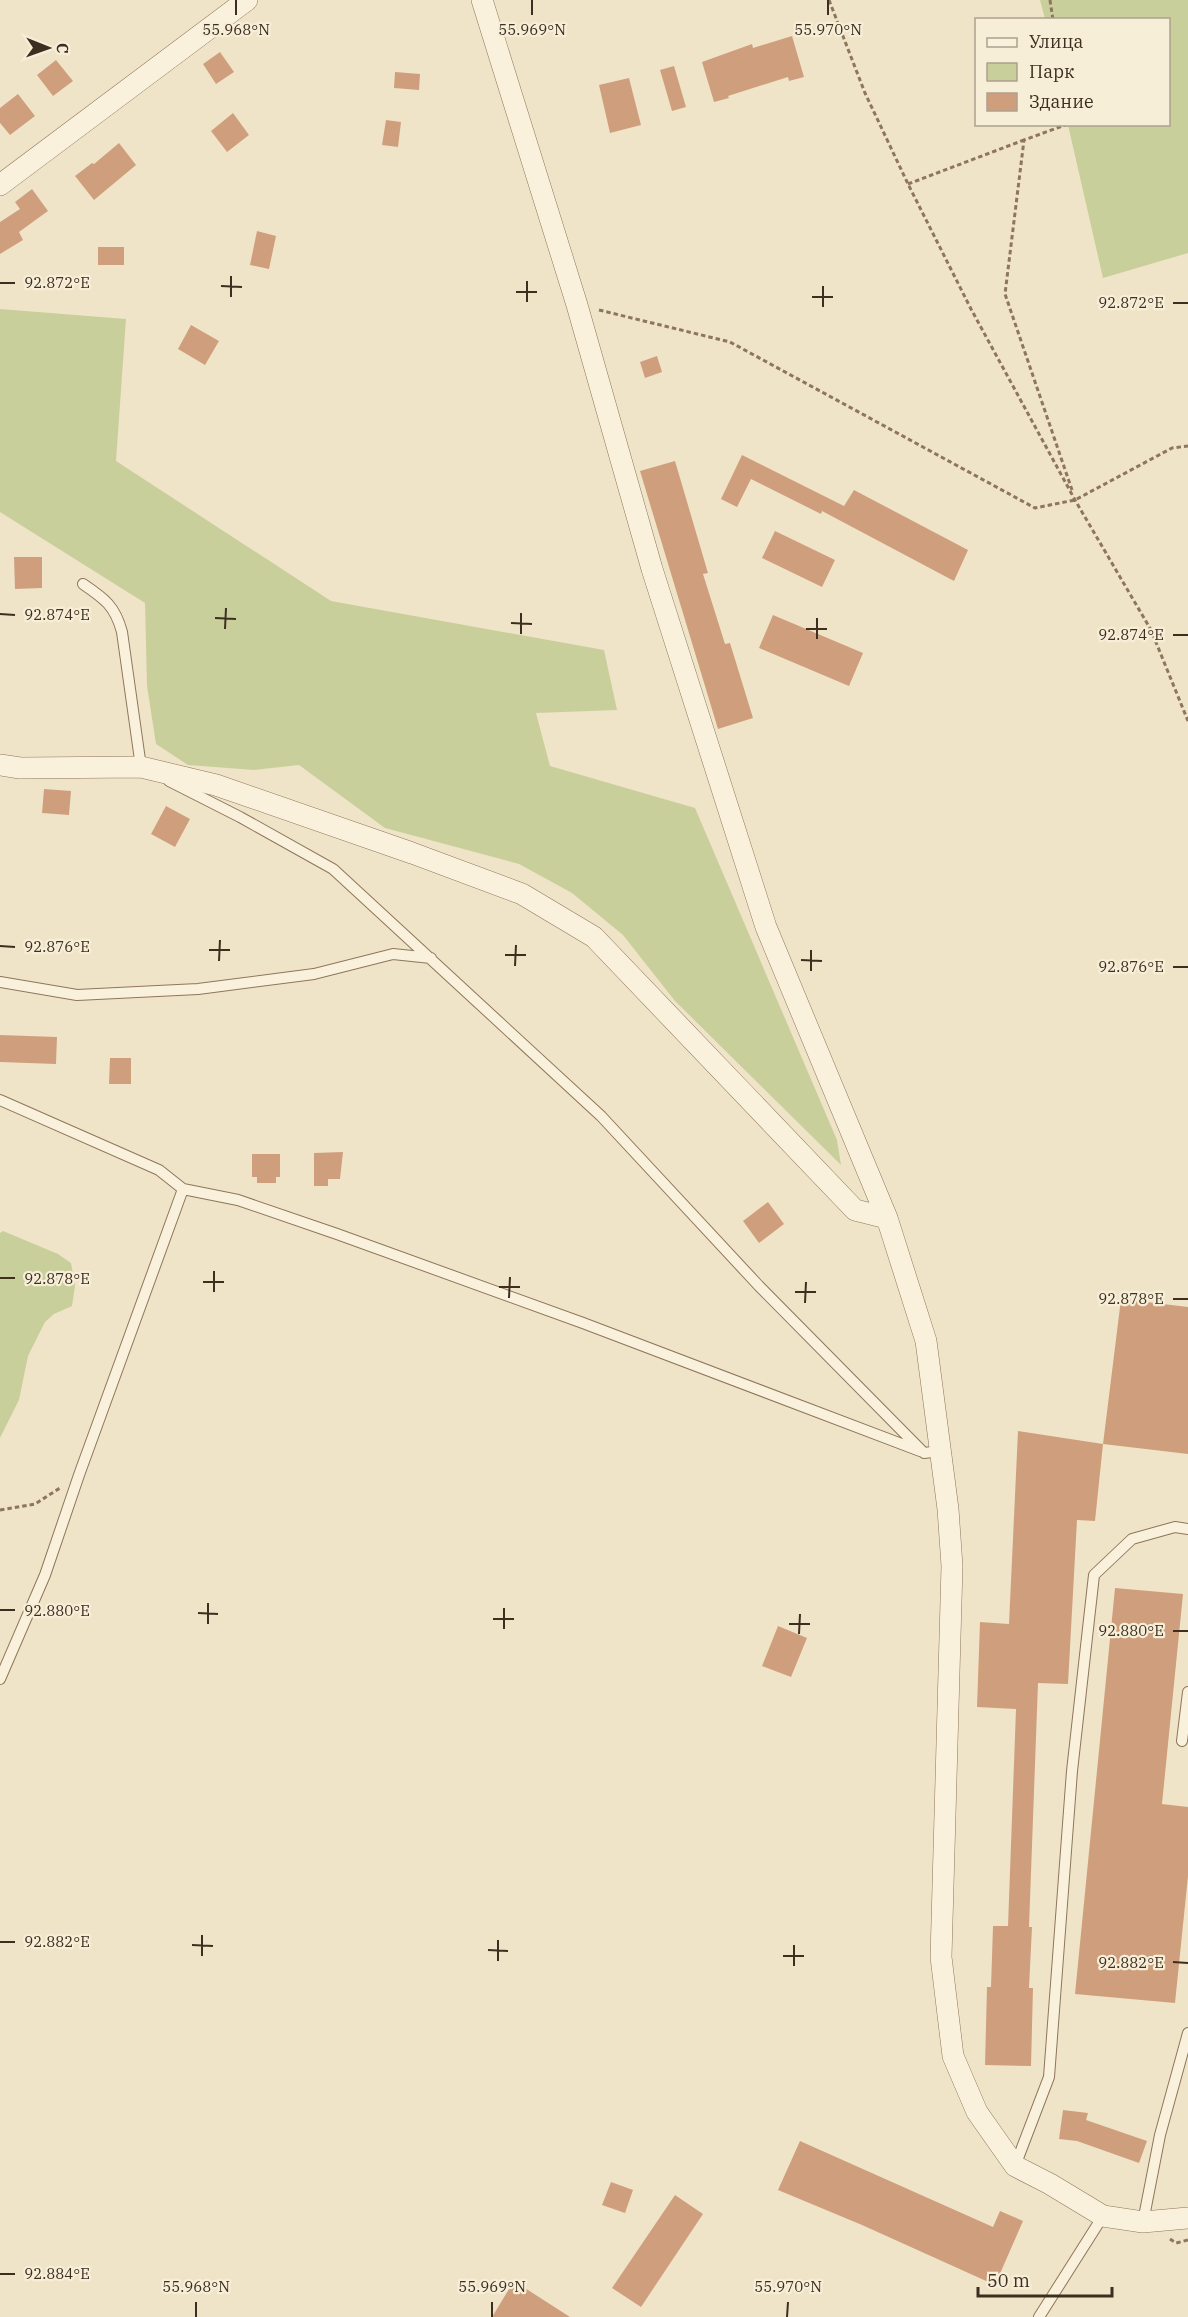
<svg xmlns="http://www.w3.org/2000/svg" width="1188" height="2317" font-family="'IBM Plex Serif',serif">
  <rect width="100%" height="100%" fill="#f0e4c8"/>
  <path fill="#c9cf9b" d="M1040 0H1188V253L1103 278 1068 125 1168 124V20L1045 19Z
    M0 309 126 319 116 461 331 601 604 650 617 710 536 713 550 766 695 808 837 1140 841 1165 675 1001 623 935 572 893 519 864 385 828 299 765 254 770 188 765 156 744 147 686 145 603 0 512Z
    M3 1231 58 1254 71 1263 75 1286 72 1306 54 1314 45 1322 28 1356 19 1400 0 1438V1233Z"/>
  <path fill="#cf9f7d" d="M792 36 804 77 789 81 788 77 728 96 729 98 714 102 702 62 752 44 753 48Z
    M220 52 234 72 216 84 203 64Z
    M56 60 73 81 53 96 37 75Z
    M674 66 686 107 672 111 660 70Z
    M395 72 420 74 419 90 394 88Z
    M629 78 641 125 610 133 599 85Z
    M18 94 35 116 10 135 0 123V108Z
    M233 113 249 135 227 152 211 131Z
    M386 120 401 122 398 147 382 145Z
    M119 143 136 165 94 200 75 176 92 163 94 164Z
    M32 189 48 211 19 232 23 240 0 254V222L20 209 15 202Z
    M257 231 276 236 269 269 250 265Z
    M98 247H124V265H98Z
    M191 325 219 341 205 365 178 349Z
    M657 356 662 372 645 378 640 362Z
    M742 455 844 506 854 490 968 550 954 581 822 511 821 514 751 479 737 507 721 499Z
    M675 461 708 573 703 574 725 644 730 643 753 718 718 729 640 471Z
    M775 531 835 560 822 587 762 558Z
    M14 557H42V588L15 589Z
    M773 615 863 653 849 686 759 648Z
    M44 789 71 791 69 815 42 813Z
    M166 806 190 819 175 847 151 834Z
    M0 1035 57 1037 56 1064 0 1062Z
    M110 1058H131V1084H109Z
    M343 1152 340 1179H328V1186H314V1153Z
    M252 1154H280V1177H276V1183H257V1177H252Z
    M768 1202 784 1224 759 1243 743 1221Z
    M1121 1299 1188 1307V1454L1103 1444Z
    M1018 1431 1103 1444 1095 1521 1077 1520 1068 1684 1038 1683 1029 1927H1032L1029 1988H1033L1031 2066 985 2065 987 1987H991L993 1926H1008L1016 1709 977 1707 980 1622 1009 1624Z
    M1115 1588 1183 1594 1162 1804 1188 1807V1876L1175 2003 1075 1994Z
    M778 1626 807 1638 791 1677 762 1666Z
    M1063 2110 1088 2113 1086 2120 1147 2141 1139 2163 1077 2141 1059 2139Z
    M800 2141 993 2227 1000 2211 1023 2221 995 2285 862 2225 778 2190Z
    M611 2182 633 2190 625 2213 602 2205Z
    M675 2195 703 2214 641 2307 612 2288Z
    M514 2281 570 2317H492Z"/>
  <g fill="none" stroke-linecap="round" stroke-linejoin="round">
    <g stroke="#8d765c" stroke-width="12">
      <path id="lane" d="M83 584C105 599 115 606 122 632L141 767 144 769
        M169 781 240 817 333 869 601 1116 759 1286 924 1453 941 1451
        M0 982 77 995 198 989 314 974 393 954 431 958
        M0 1100 159 1170 183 1189 79 1475 45 1575 0 1679
        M183 1189 238 1200 337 1234 583 1323 920 1451
        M1182 1741 1188 1692
        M1015 2166 1049 2077 1072 1771 1094 1575 1132 1539 1175 1527 1188 1529
        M1143 2222 1160 2135 1188 2033
        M1039 2317 1103 2216"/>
    </g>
    <g stroke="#8d765c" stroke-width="22">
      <path id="street" d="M482 0 577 305 652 569 766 927 887 1218 926 1341 948 1509 952 1566 941 1957 953 2056 977 2112 1015 2166 1050 2184 1103 2216 1143 2222 1188 2218
        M0 185 247 0
        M0 765 20 768 141 767 216 785 412 853 522 894 594 937 855 1210 887 1218"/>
    </g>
    <path stroke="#8d765c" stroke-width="3" stroke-dasharray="4.5 3" stroke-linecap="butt" d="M829 0 865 93 908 184 971 309 1075 500 1151 630 1188 721
      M1050 0 1053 20
      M1068 124 1024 140 1005 294 1072 490
      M908 184 1024 140
      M599 310 730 342 1035 508 1075 500 1172 448 1188 446
      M0 1510 35 1504 60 1488
      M1170 2239 1176 2243 1188 2240"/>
    <use href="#lane" stroke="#faf1dc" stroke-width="10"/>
    <use href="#street" stroke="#faf1dc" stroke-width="21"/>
  </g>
  <path fill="none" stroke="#3d2e20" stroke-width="2" d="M236 15V0M532 15V0M828 15V0M0 283H15M221 286 242 287M516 292H537M231 297V276M812 297H833M527 302V281M1173 303H1188M823 307V286M0 614 15 615M215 618 236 619M511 623 532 624M225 629 226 608M806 629H827M521 634V613M1173 635H1188M817 639V618M0 946 15 947M209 950H230M505 955H526M801 960 822 961M219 961 220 940M515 966 516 945M1173 967H1188M811 971V950M0 1278H15M203 1282H224M499 1287H520M214 1292V1271M795 1292H816M509 1298 510 1277M1173 1299H1188M805 1303 806 1282M0 1610H15M198 1613 218 1614M493 1619H514M208 1624V1603M789 1624H810M504 1629V1608M1173 1631H1188M799 1634 800 1614M0 1942H15M192 1945 213 1946M488 1950 508 1951M202 1956V1935M783 1956H804M498 1961V1940M1173 1962 1188 1963M794 1966V1945M0 2274H15M196 2317V2302M492 2317V2302M787 2317 788 2302"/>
  <g font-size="15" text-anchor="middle" fill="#3d2e20" stroke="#f7eed8" stroke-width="4.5" stroke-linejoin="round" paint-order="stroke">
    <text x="236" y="35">55.968°N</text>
    <text x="532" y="35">55.969°N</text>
    <text x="828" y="35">55.970°N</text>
    <text x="57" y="288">92.872°E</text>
    <text x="1131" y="308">92.872°E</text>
    <text x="57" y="620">92.874°E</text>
    <text x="1131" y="640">92.874°E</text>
    <text x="57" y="952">92.876°E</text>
    <text x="1131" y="972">92.876°E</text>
    <text x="57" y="1284">92.878°E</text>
    <text x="1131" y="1304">92.878°E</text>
    <text x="57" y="1616">92.880°E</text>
    <text x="1131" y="1636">92.880°E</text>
    <text x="57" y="1947">92.882°E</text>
    <text x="1131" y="1968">92.882°E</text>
    <text x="57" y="2279">92.884°E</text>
    <text x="196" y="2292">55.968°N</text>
    <text x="492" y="2292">55.969°N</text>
    <text x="788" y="2292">55.970°N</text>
  </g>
  <rect x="975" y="18" width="195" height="108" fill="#f7eed8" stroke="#ada18e" stroke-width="1.5"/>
  <rect x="987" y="38" width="30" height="9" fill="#faf1dc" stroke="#ada18e" stroke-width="1.5"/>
  <text x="1029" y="48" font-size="18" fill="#3d2e20">Улица</text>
  <rect x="987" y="63" width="30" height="18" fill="#c9cf9b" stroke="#ada18e" stroke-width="1.5"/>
  <text x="1029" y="78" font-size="18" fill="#3d2e20">Парк</text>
  <rect x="987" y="93" width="30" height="18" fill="#cf9f7d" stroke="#ada18e" stroke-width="1.5"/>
  <text x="1029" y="108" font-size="18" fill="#3d2e20">Здание</text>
  <g transform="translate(48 48) rotate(91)" stroke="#f7eed8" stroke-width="4.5" paint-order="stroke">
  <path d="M0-4.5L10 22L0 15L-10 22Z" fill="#3d2e20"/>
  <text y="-9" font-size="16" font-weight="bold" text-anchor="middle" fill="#3d2e20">С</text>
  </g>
  <path d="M978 2287v9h134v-9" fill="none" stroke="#3d2e20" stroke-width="3"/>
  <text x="987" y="2287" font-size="18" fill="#3d2e20" stroke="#f7eed8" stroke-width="4.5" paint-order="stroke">50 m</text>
</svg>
